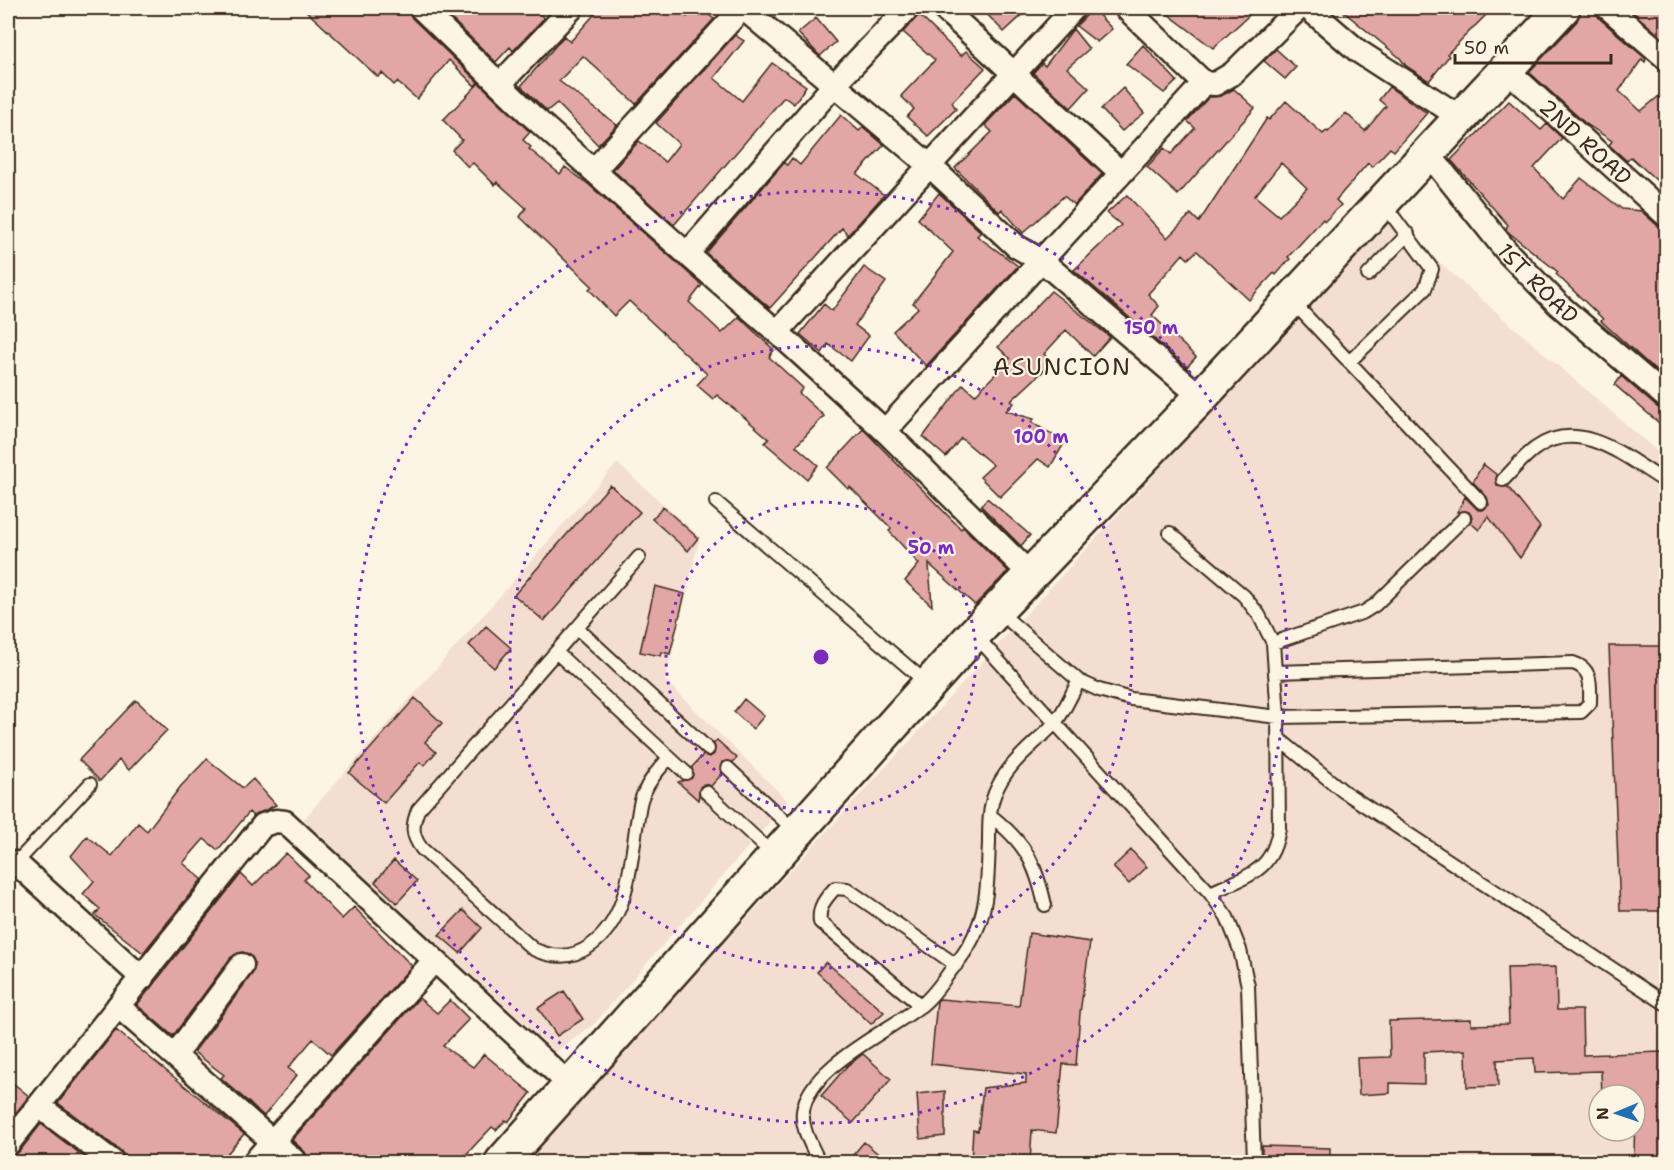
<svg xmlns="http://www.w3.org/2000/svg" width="1674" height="1170" font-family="'Shantell Sans',sans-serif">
  <rect width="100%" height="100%" fill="#fcf5e5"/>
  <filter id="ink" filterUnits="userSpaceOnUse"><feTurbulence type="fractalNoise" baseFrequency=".0167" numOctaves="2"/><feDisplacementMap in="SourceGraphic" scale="12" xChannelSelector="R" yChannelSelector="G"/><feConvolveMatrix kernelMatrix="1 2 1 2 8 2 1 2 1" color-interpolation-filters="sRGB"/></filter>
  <g filter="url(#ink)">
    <path fill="#f4ded2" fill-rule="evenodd" d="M1389 219 1666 459V1162H523ZM1599 1095H1635V1131H1599Z
      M617 463 700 537 665 680 788 801 594 1024 556 1052 303 820Z"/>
    <path fill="#e2a7a4" stroke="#3b2a1e" stroke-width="1.5" fill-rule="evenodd" d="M303 8H408L412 18 478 82 475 86 449 60 417 99 397 82 394 85 382 73 378 77Z
      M440 8H533L544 18 513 51 510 47 496 62Z
      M600 8H676L687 17 695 8H700L714 19 636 104 583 56 559 81 617 125 598 145 557 103 547 111 521 86 564 36 570 42Z
      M981 8H1030L1004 32Z
      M1160 8H1257L1213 48Z
      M1339 8H1399L1406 14 1413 8H1493L1447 54 1449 56 1429 81 1406 66 1400 58Z
      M1581 8H1595L1599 18 1646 59 1645 62 1642 59 1619 91 1641 111 1666 90V189L1631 157 1627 161 1609 145 1612 141 1585 123 1529 72 1577 21Z
      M1628 8H1666V41Z
      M1093 9 1112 29 1097 42 1076 26Z
      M919 15 961 56 966 51 985 68 952 102 956 109 928 136 907 117 914 109 901 96 935 60 903 32Z
      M816 18 836 42 820 56 798 33Z
      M1073 29 1089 49 1067 68 1089 88 1071 108 1033 73 1042 63 1045 66Z
      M735 35 744 41 714 78 742 101 772 63 806 86 794 104 784 97 674 225 613 170 639 141 665 162 679 144 656 123Z
      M1143 45 1177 81 1164 93 1126 64Z
      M1276 49 1296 67 1285 79 1264 61Z
      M479 83 530 132 523 140 531 147 529 149 560 174 565 167 588 184 702 285 689 302 722 333 739 317 774 350 769 357 803 388 799 393 824 416 796 446 818 465 807 479 765 443 769 439 744 417 717 395 713 399 697 385 707 374 629 301 614 316 589 289 592 286 520 217 526 208 497 182 495 185 473 163 468 167 452 150 462 140 443 120Z
      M1389 87 1427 113 1394 151 1390 148 1372 167 1368 163 1336 200 1341 205 1325 221 1323 219 1288 257 1290 259 1276 275 1274 273 1249 300 1197 251 1188 259 1183 254 1148 294 1159 306 1152 315 1196 357 1187 367 1074 270 1121 225 1107 213 1127 195 1167 238 1191 214 1199 222 1267 118 1269 120 1286 101 1323 134 1326 131 1328 132 1346 113 1365 131 1386 106 1379 100ZM1281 163 1307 188 1279 216 1255 196Z
      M1123 88 1144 113 1122 131 1101 109Z
      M1234 89 1255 108 1178 195 1147 167 1164 148 1171 154 1195 128 1187 121 1209 97 1221 96Z
      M1015 93 1102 174 1074 205 1064 196 1023 233 1002 209 999 212 955 168 992 132 985 125Z
      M1509 101 1541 130 1547 124 1562 138 1534 168 1563 199 1581 178 1622 209 1641 211 1657 225 1666 228V380L1601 321 1603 319 1556 274 1558 272 1507 231 1506 228 1508 225 1451 160Z
      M841 115 859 131 863 127 884 145 857 174 884 195 848 235 842 228 770 308 706 253 784 163 787 165 792 158 800 165Z
      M939 193 981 232 977 236 1018 266 926 366 893 331 918 308 913 303 953 252 918 219Z
      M864 267 886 282 855 325 869 336 851 361 828 344 822 353 800 334 824 304 832 311Z
      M1051 291 1110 337 1093 356 1066 330 1044 354 1052 363 1011 401 1014 403 1006 411 1034 419 1031 422 1065 442 1050 467 1038 459 1000 497 980 477 993 465 961 438 946 457 923 437 963 384 975 395 1010 359 998 347Z
      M1621 376 1657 407 1666 410V414L1659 423 1615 385Z
      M863 429 961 529 963 527 1008 571 975 605 929 564 932 606 905 581 919 564 889 531 891 528 850 487 848 489 827 468Z
      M1483 464 1497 475V485L1508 487 1540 527 1520 558 1488 516 1479 530 1471 523 1472 517 1469 512H1457L1465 497 1478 510H1483L1489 505 1487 497 1473 482Z
      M610 485 640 512 544 621 514 595Z
      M987 498 1030 535 1021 546 981 506Z
      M663 507 698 538 688 551 652 519Z
      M655 586 685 594 670 654 662 652 661 656 640 652Z
      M486 626 511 648 494 668 469 645Z
      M1609 646H1666V911H1620Z
      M415 698 442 723 425 742 436 752 424 766 420 762 384 803 349 773Z
      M744 699 764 716 753 729 734 712Z
      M136 700 167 730 129 770 119 760 100 781 79 760Z
      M717 740 737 758 733 762H722L720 767 722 774 711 786 704 784 700 787 698 800 678 782 692 778V767L703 755 710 757 714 754V743Z
      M207 759 243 788 253 779 276 805 253 816 249 812 218 850 204 839 183 863 202 879 143 953 95 915 100 909 83 894 94 881 71 856 87 836 112 856 138 823 147 831 181 786Z
      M1131 850 1147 867 1129 884 1113 867Z
      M286 853 309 875 304 880 342 919 354 907 412 966 331 1055 313 1039 288 1068 297 1075 264 1116 221 1078 224 1075 194 1052 253 973 255 966 250 955 243 952 231 957 173 1036 137 1005 241 874 253 886Z
      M394 860 417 881 397 903 375 882Z
      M463 910 482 928 460 953 439 935Z
      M1029 933 1090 942 1080 1013 1076 1065 1063 1064 1056 1133 1032 1130 1030 1162H971L973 1130 978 1131 983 1088 1026 1083V1074L931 1064 937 1001 940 999 1019 1006Z
      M826 962 884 1012 871 1024 817 972Z
      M1556 967 1557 1010H1582L1583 1055 1662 1052 1664 1103H1666V1162H1634L1635 1095H1602L1601 1071 1535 1073 1534 1058 1497 1060 1498 1086 1467 1087 1466 1050 1424 1052V1084L1390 1083V1093L1359 1095 1357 1058 1390 1057 1389 1021 1471 1019V1025L1509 1024 1507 968Z
      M564 991 583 1019 557 1036 538 1008Z
      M419 998 437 1013 450 1000 469 1019 443 1046 473 1067 484 1054 531 1093 508 1122 506 1120 496 1130 492 1127 459 1162H309L305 1152 292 1140Z
      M116 1030 244 1134 220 1162H126L121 1151 58 1103Z
      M863 1054 891 1079 853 1123 821 1096 847 1066Z
      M8 1079 29 1096 8 1123Z
      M945 1091V1136L920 1139 917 1094Z
      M41 1124 91 1162H8V1157L19 1152Z
      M864 1142 888 1162H847Z
      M1262 1146 1330 1148V1162H1262Z"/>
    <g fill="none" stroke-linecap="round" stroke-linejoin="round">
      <g stroke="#3b2a1e" stroke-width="16">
        <path id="service" d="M1368 275 1408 234
          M1291 300 1481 502
          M1349 362 1425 289 1432 269 1384 204
          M1503 480C1513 470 1524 456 1536 448 1581 416 1629 460 1666 482
          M716 502 928 684
          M1170 533 1244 596 1259 615 1273 643 1278 717 1279 828C1273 872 1247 876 1210 893
          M639 557 418 810C412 825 411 835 422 849L533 949C553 958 571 959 590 946 629 919 630 865 637 822 639 813 639 803 643 795 649 780 659 769 669 758
          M998 611 1079 681 1099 690 1131 699 1278 717 1581 712 1590 703C1590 685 1593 669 1573 663L1275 672
          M577 628 708 749
          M975 635 1210 893 1227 917 1240 950 1248 986 1254 1162
          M1273 643 1364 612 1375 605 1464 518
          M556 652 686 773
          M1279 739 1343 791 1666 1004
          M728 768 796 832
          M706 792 775 856
          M990 815C1025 843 1035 861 1045 905
          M16 863 90 784
          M921 1006 820 922C818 907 825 899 835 888L847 889 956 965
          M819 1162C812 1146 801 1129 803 1111 809 1067 887 1032 919 1007 932 998 942 982 952 969 988 927 987 894 989 842 989 825 989 808 995 793 1007 763 1032 747 1054 724 1064 713 1071 694 1079 681"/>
      </g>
      <g stroke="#3b2a1e" stroke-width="27">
        <g id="minor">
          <path d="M421 8 530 114 687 254 777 332 885 431 1031 575"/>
          <path d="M743 8 929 165 1016 246 1042 261 1201 397"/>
          <path d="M943 8 1121 173"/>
          <path d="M1308 8 1358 51 1460 117"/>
          <path d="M1608 8 1666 58"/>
          <path id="s1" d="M1506 69 1666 215"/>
          <path d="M1204 83 1215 84 1232 74 1299 8"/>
          <path d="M500 84 572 8"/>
          <path id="s2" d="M1427 152 1508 253 1559 305 1666 397"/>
          <path d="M594 170 742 8"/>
          <path d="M687 254 834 85 908 8"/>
          <path d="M777 332 1074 8"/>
          <path d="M885 431 1204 83 1126 8"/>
          <path d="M16 863 142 978"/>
          <path d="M118 1006 296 1162"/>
          <path d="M175 1055 242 965"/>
          <path d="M39 1106 113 1162"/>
          <path d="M8 1144 263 825 276 821 285 822 571 1086"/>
          <path d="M254 1162 433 962"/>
        </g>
      </g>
      <g stroke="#3b2a1e" stroke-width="38">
        <path id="secondary" d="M502 1162 974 634 1201 397 1563 8"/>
      </g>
      <use href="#service" stroke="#fcf5e5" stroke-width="12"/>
      <use href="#minor" stroke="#fcf5e5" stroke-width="22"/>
      <use href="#secondary" stroke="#fcf5e5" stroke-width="33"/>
    </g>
  </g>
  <g fill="none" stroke="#7b2cbf" stroke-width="3" stroke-dasharray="3 6">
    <circle cx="821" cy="657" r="155"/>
    <circle cx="821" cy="657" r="311"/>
    <circle cx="821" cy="657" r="466"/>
  </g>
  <g text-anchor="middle" stroke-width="4.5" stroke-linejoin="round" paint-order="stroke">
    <g font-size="22" fill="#3b2a1e" stroke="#fcf5e5">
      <text dy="8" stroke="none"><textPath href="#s1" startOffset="108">2ND ROAD</textPath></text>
      <text dy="8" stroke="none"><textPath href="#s2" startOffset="172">1ST ROAD</textPath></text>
    </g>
    <g font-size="24" letter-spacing="1.5" fill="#3b2a1e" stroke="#fcf5e5">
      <text x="1062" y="375">ASUNCION</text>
    </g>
  </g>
  <circle cx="821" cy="657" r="9" fill="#7b2cbf" stroke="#fcf5e5" stroke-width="3"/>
  <g font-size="18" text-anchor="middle" font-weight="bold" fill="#7b2cbf" stroke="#fcf5e5" stroke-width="4.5" stroke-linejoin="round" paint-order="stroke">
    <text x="1151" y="334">150 m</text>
    <text x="1041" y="443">100 m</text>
    <text x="931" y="554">50 m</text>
  </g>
  <rect width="1674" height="1170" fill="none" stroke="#fcf5e5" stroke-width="30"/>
  <rect x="15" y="15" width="1644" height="1140" fill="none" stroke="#3b2a1e" stroke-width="2" filter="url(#ink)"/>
  <g transform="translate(1617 1113) rotate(268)"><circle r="28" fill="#fcf5e5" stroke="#afa495" stroke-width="1.5"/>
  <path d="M0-4.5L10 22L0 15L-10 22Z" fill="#1f6fb2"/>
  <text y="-9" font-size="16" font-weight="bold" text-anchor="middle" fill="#3b2a1e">N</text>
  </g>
  <path d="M1455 54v9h156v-9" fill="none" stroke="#3b2a1e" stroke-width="3"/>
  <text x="1464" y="54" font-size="18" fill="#3b2a1e" stroke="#fcf5e5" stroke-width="4.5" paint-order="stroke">50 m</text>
</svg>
